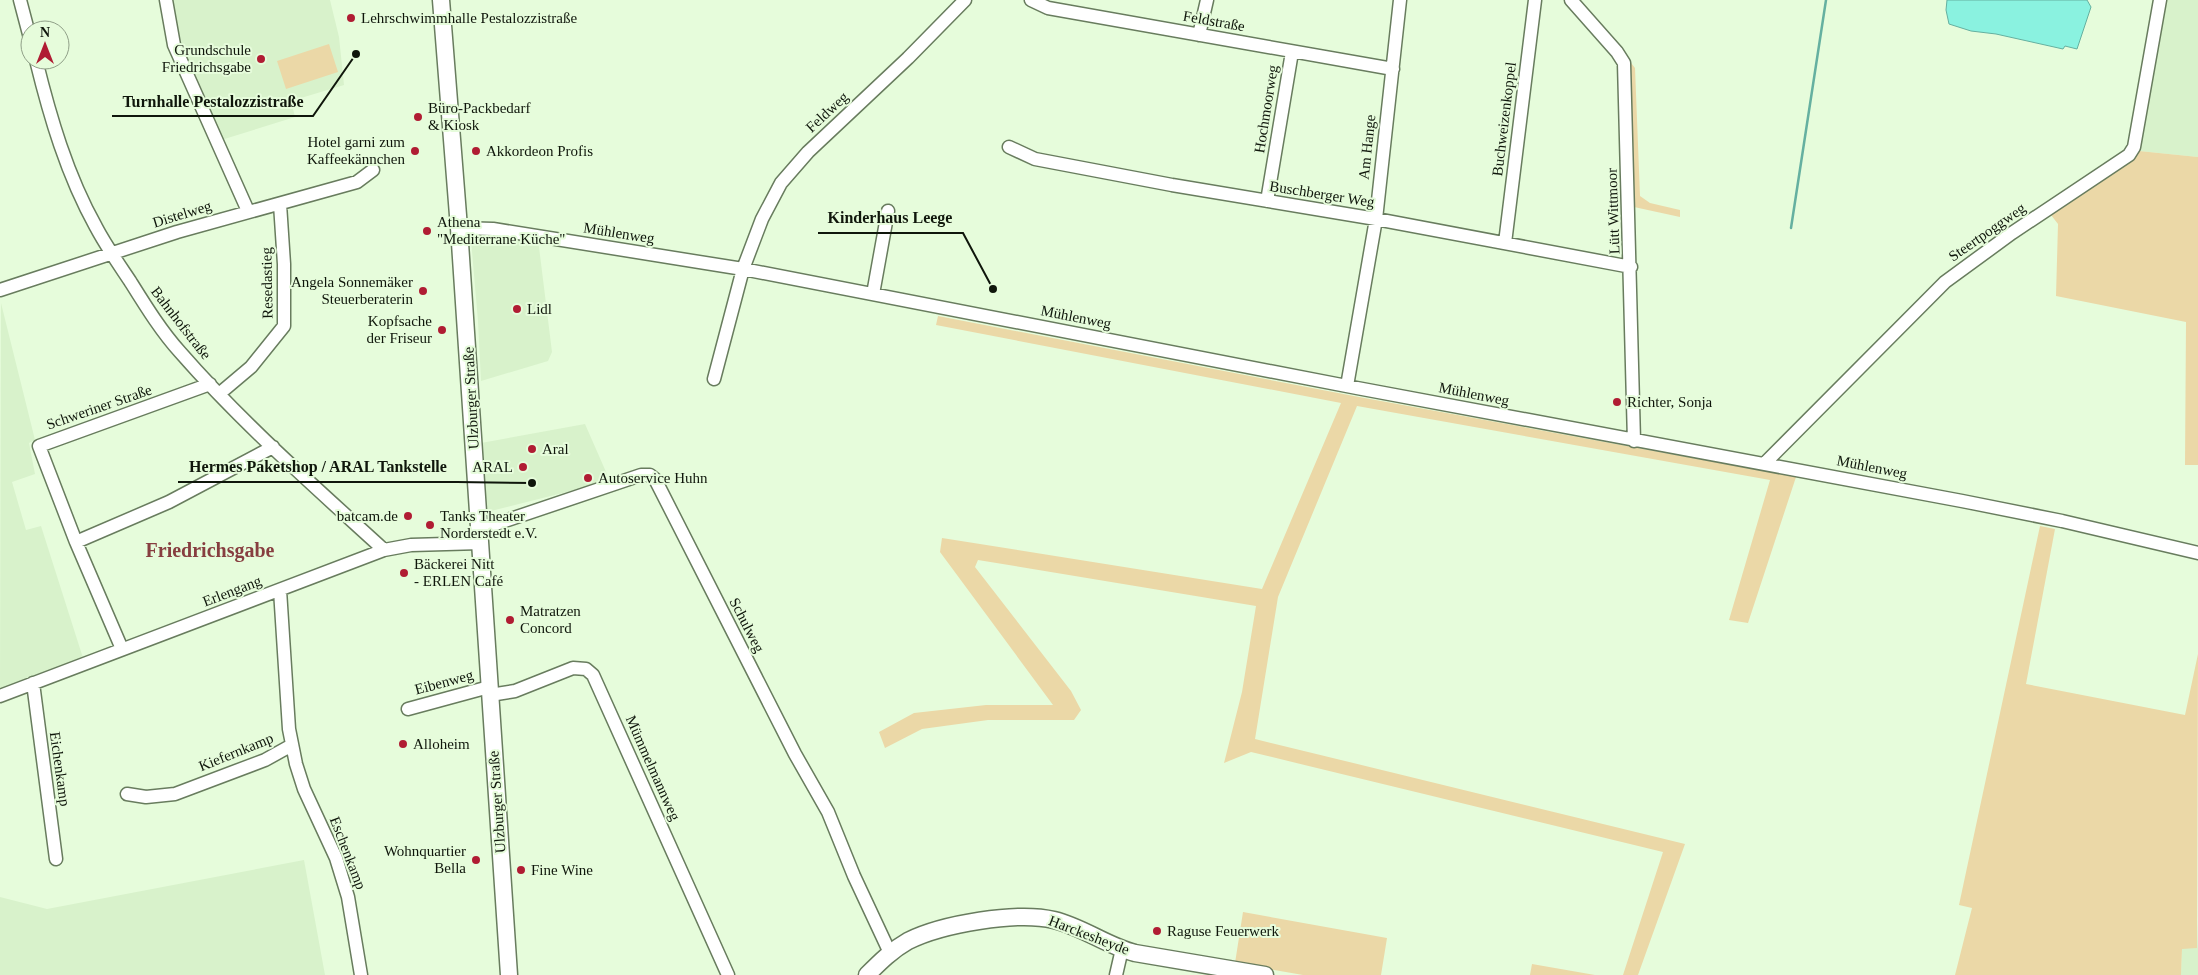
<svg xmlns="http://www.w3.org/2000/svg" width="2198" height="975" font-family="Georgia,serif">
  <rect width="100%" height="100%" fill="#e6fcdb"/>
  <path fill="#d8f2cb" d="M166 0H330L339 37 344 85 291 101 295 117 218 141 174 45Z
    M2167 0H2198V157L2139 151Z
    M484 235 538 239 552 352 548 361 481 381 478 321 471 240Z
    M1 303 35 440 29 443 35 474 12 482 26 530 41 526 83 658 0 690Z
    M585 424 610 481 487 512 481 443Z
    M304 860 325 975H0V897L47 909Z
    M2198 922V975H2181L2182 948H2197Z"/>
  <path fill="#ebd8a7" d="M329 44 338 72 286 89 277 61Z
    M1628 59 1635 68 1640 196 1650 203 1680 210V217L1634 207Z
    M2139 151 2198 157V465H2185L2186 322 2056 296 2058 224 2051 215 2132 161Z
    M938 316 1359 397 1796 477 1748 623 1729 620 1770 480 1357 406 1278 597 1255 739 1685 844 1638 975H1623L1663 852 1251 752 1224 763 1242 692 1256 606 978 560 975 567 1071 691 1081 710 1074 720H988L922 729 885 748 879 732 914 713 986 705H1053L940 552 942 538 1262 589 1341 403 936 325Z
    M2040 526 2055 529 2026 684 2185 715 2198 654 2197 948 2182 949 2181 975H1955L1972 908 1959 905Z
    M1243 912 1387 938 1381 975H1303L1235 963Z
    M1532 964 1595 975H1530Z"/>
  <path fill="#8af2e0" stroke="#65b0a0" d="M1947 0H2087L2091 7 2077 49 2065 46 2063 49 1996 34 1971 31 1949 24 1946 10Z"/>
  <g fill="none" stroke-linecap="round" stroke-linejoin="round">
    <path stroke="#65b0a0" stroke-width="2.5" d="M1791 228 1826 0"/>
    <g stroke="#687c5e" stroke-width="15">
      <path id="minor" d="M20 0 30 38
        M166 0 174 45 248 211
        M1031 0 1048 8 1393 69
        M1571 0 1617 52 1624 63 1634 441
        M1199 35 1207 0
        M36 60C50 117 67 175 96 227 106 246 118 263 130 281 145 305 161 331 180 352 242 423 314 486 384 550
        M1009 147 1035 159 1172 185 1376 219 1631 267
        M1267 201 1292 52
        M459 228 493 229 743 269 1357 388 1962 501 2062 521 2198 553
        M1505 243 1535 0
        M0 290 177 232 357 182 373 170
        M873 294 888 211
        M714 379 743 269 762 219 781 183 808 152 908 58 965 0
        M1347 386 1376 219 1400 0
        M219 394 251 367 284 326V264L280 204
        M1765 463 1945 282 2012 233 2129 155 2134 147 2160 0
        M480 527 490 526 641 475H650L655 479 795 754 828 812 854 876 890 953
        M76 542 169 502 273 447
        M280 590 289 729 296 764 304 789 336 858 348 897 361 975
        M122 649 76 542 39 446 210 384
        M33 683 56 859
        M490 695 515 691 573 668 586 669 593 675 728 975
        M0 696 384 550 411 545 481 543
        M408 709 489 687
        M127 794 146 797 175 794 265 760 292 745
        M1116 975 1122 949"/>
    </g>
    <g stroke="#687c5e" stroke-width="19">
      <path id="major" d="M441 0 459 228 509 975
        M867 975C880 962 892 950 908 941 942 924 1017 911 1054 920 1083 927 1107 946 1135 953L1265 975"/>
    </g>
    <use href="#minor" stroke="#fff" stroke-width="12"/>
    <use href="#major" stroke="#fff" stroke-width="16"/>
  </g>
  <g fill="#b01c33" stroke="#e6fcdb" stroke-width="2">
    <circle cx="351" cy="18" r="5"/>
    <circle cx="261" cy="59" r="5"/>
    <circle cx="418" cy="117" r="5"/>
    <circle cx="415" cy="151" r="5"/>
    <circle cx="476" cy="151" r="5"/>
    <circle cx="427" cy="231" r="5"/>
    <circle cx="423" cy="291" r="5"/>
    <circle cx="517" cy="309" r="5"/>
    <circle cx="442" cy="330" r="5"/>
    <circle cx="1617" cy="402" r="5"/>
    <circle cx="532" cy="449" r="5"/>
    <circle cx="523" cy="467" r="5"/>
    <circle cx="588" cy="478" r="5"/>
    <circle cx="408" cy="516" r="5"/>
    <circle cx="430" cy="525" r="5"/>
    <circle cx="404" cy="573" r="5"/>
    <circle cx="510" cy="620" r="5"/>
    <circle cx="403" cy="744" r="5"/>
    <circle cx="476" cy="860" r="5"/>
    <circle cx="521" cy="870" r="5"/>
    <circle cx="1157" cy="931" r="5"/>
  </g>
  <g text-anchor="middle" stroke-width="4" stroke-linejoin="round" paint-order="stroke">
    <g font-size="15" fill="#0f160b" stroke="#e6fcdb" text-anchor="start">
      <text x="361" y="23">Lehrschwimmhalle Pestalozzistraße</text>
      <text x="251" y="55" text-anchor="end">Grundschule<tspan x="251" dy="17">Friedrichsgabe</tspan></text>
      <text x="428" y="113">Büro-Packbedarf<tspan x="428" dy="17">&amp; Kiosk</tspan></text>
      <text x="405" y="147" text-anchor="end">Hotel garni zum<tspan x="405" dy="17">Kaffeekännchen</tspan></text>
      <text x="486" y="156">Akkordeon Profis</text>
      <text x="437" y="227">Athena<tspan x="437" dy="17">"Mediterrane Küche"</tspan></text>
      <text x="413" y="287" text-anchor="end">Angela Sonnemäker<tspan x="413" dy="17">Steuerberaterin</tspan></text>
      <text x="527" y="314">Lidl</text>
      <text x="432" y="326" text-anchor="end">Kopfsache<tspan x="432" dy="17">der Friseur</tspan></text>
      <text x="1627" y="407">Richter, Sonja</text>
      <text x="542" y="454">Aral</text>
      <text x="513" y="472" text-anchor="end">ARAL</text>
      <text x="598" y="483">Autoservice Huhn</text>
      <text x="398" y="521" text-anchor="end">batcam.de</text>
      <text x="440" y="521">Tanks Theater<tspan x="440" dy="17">Norderstedt e.V.</tspan></text>
      <text x="414" y="569">Bäckerei Nitt<tspan x="414" dy="17">- ERLEN Café</tspan></text>
      <text x="520" y="616">Matratzen<tspan x="520" dy="17">Concord</tspan></text>
      <text x="413" y="749">Alloheim</text>
      <text x="466" y="856" text-anchor="end">Wohnquartier<tspan x="466" dy="17">Bella</tspan></text>
      <text x="531" y="875">Fine Wine</text>
      <text x="1167" y="936">Raguse Feuerwerk</text>
    </g>
    <g font-size="15" fill="#0f160b" stroke="#e6fcdb">
      <text transform="translate(1214 21) rotate(10)" y="5">Feldstraße</text>
      <text transform="translate(1266 109) rotate(-81)" y="5">Hochmoorweg</text>
      <text transform="translate(827 112) rotate(-43)" y="5">Feldweg</text>
      <text transform="translate(1504 119) rotate(-83)" y="5">Buchweizenkoppel</text>
      <text transform="translate(1367 147) rotate(-84)" y="5">Am Hange</text>
      <text transform="translate(1322 194) rotate(9)" y="5">Buschberger Weg</text>
      <text transform="translate(1613 211) rotate(-92)" y="5">Lütt Wittmoor</text>
      <text transform="translate(182 214) rotate(-17)" y="5">Distelweg</text>
      <text transform="translate(1987 232) rotate(-35)" y="5">Steertpoggweg</text>
      <text transform="translate(619 233) rotate(9)" y="5">Mühlenweg</text>
      <text transform="translate(267 283) rotate(-91)" y="5">Resedastieg</text>
      <text transform="translate(1076 317) rotate(11)" y="5">Mühlenweg</text>
      <text transform="translate(181 323) rotate(52)" y="5">Bahnhofstraße</text>
      <text transform="translate(1474 394) rotate(11)" y="5">Mühlenweg</text>
      <text transform="translate(471 398) rotate(-93)" y="5">Ulzburger Straße</text>
      <text transform="translate(99 407) rotate(-19)" y="5">Schweriner Straße</text>
      <text transform="translate(1872 467) rotate(11)" y="5">Mühlenweg</text>
      <text transform="translate(232 591) rotate(-21)" y="5">Erlengang</text>
      <text transform="translate(747 625) rotate(63)" y="5">Schulweg</text>
      <text transform="translate(444 682) rotate(-15)" y="5">Eibenweg</text>
      <text transform="translate(236 752) rotate(-22)" y="5">Kiefernkamp</text>
      <text transform="translate(653 768) rotate(66)" y="5">Mümmelmannweg</text>
      <text transform="translate(60 769) rotate(82)" y="5">Eichenkamp</text>
      <text transform="translate(497 802) rotate(-94)" y="5">Ulzburger Straße</text>
      <text transform="translate(348 853) rotate(69)" y="5">Eschenkamp</text>
      <text transform="translate(1089 935) rotate(21)" y="5">Harckesheyde</text>
    </g>
    <g font-size="20" font-weight="bold" fill="#873e40" stroke="#e6fcdb">
      <text x="210" y="557">Friedrichsgabe</text>
    </g>
  </g>
  <path fill="none" stroke="#0f160b" stroke-width="2" d="M356 54L313 116H112M993 289L963 233H818M532 483L457 482H178"/>
  <g fill="#0f160b" stroke="#e6fcdb" stroke-width="2">
    <circle cx="356" cy="54" r="5"/>
    <circle cx="993" cy="289" r="5"/>
    <circle cx="532" cy="483" r="5"/>
  </g>
  <g font-size="16" text-anchor="middle" font-weight="bold" fill="#0f160b" stroke="#e6fcdb" stroke-width="4" stroke-linejoin="round" paint-order="stroke">
    <text x="213" y="107">Turnhalle Pestalozzistraße</text>
    <text x="890" y="223">Kinderhaus Leege</text>
    <text x="318" y="472">Hermes Paketshop / ARAL Tankstelle</text>
  </g>
  <g transform="translate(45 45)"><circle r="24" fill="#e6fcdb" stroke="#90a088"/>
  <path d="M0-4L9 19L0 12L-9 19Z" fill="#b01c33"/>
  <text y="-8" font-size="14" font-weight="bold" text-anchor="middle" fill="#0f160b">N</text>
  </g>
</svg>
